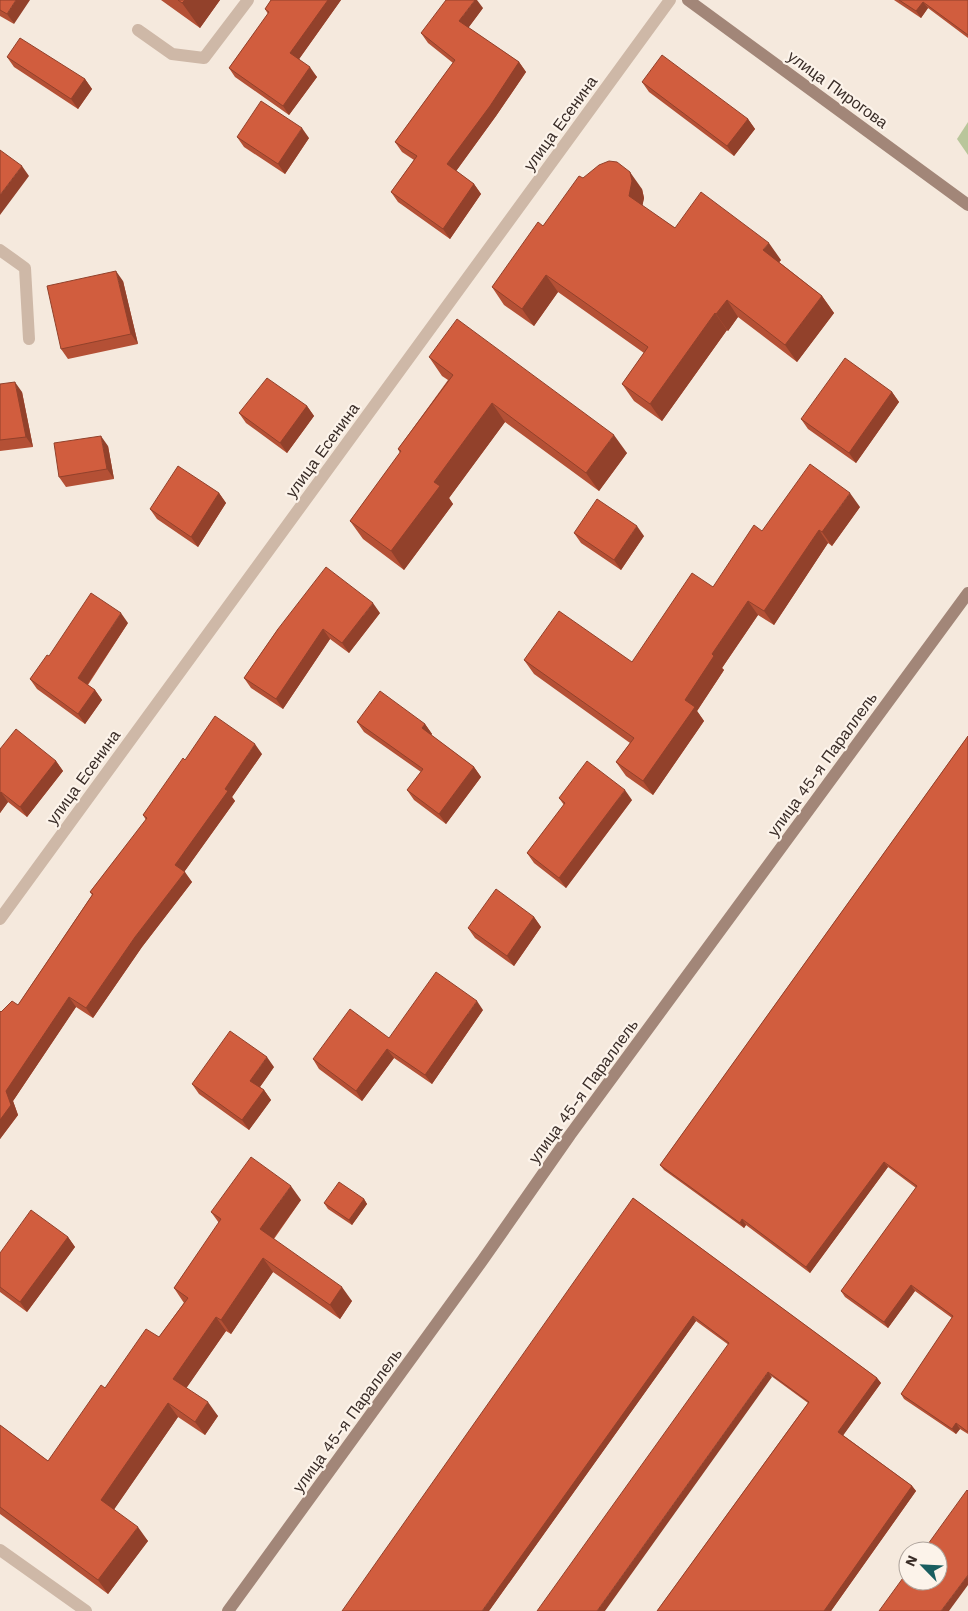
<svg xmlns="http://www.w3.org/2000/svg" width="968" height="1611" font-family="'Work Sans',sans-serif">
  <rect width="100%" height="100%" fill="#f5e9dd"/>
  <path fill="#b9c69b" d="M968 122V155L957 139Z"/>
  <g fill="none" stroke-linecap="round" stroke-linejoin="round">
    <path stroke="#ceb8a7" stroke-width="12" d="M138 30 172 54 204 58 248 0
      M0 250 25 268 29 339
      M0 919 670 0
      M0 1550 86 1611"/>
    <path stroke="#a28678" stroke-width="12" d="M688 0 968 205
      M228 1611 482 1261 570 1135 968 593"/>
  </g>
  <path fill="#b45035" d="M0 0 14 24 0 16Z
    M161 0H220L200 28Z
    M271 0H341L299 59 317 77 289 115 235 77 229 68 268 14 265 9Z
    M894 0H968V38L928 8 921 18Z
    M483 8 468 28 519 62 526 72 496 116 456 171 474 184 481 194 450 239 398 202 391 192 414 160 402 152 395 142 453 63 428 43 421 33Z
    M7 57 85 79 92 89 78 109 14 67Z
    M642 82 748 119 755 129 734 156 649 92Z
    M237 137 309 138 285 174 244 147Z
    M583 178 642 189 644 198 642 206 675 228 781 260 779 262 822 296 834 313 797 362 738 317 728 331 727 330 662 421 634 401 622 384 644 353 558 292 534 326 504 305 492 287Z
    M123 281 138 344 68 359 61 349Z
    M429 357 627 453 599 491 505 422 449 498 453 504 404 570 363 539 350 521 400 453 398 449 448 380 442 376Z
    M0 384 22 392 33 447 0 451Z
    M892 392 899 402 856 463 808 429 801 419Z
    M307 406 314 416 287 453 246 423 239 413Z
    M108 446 114 479 66 487 59 477Z
    M219 493 226 503 198 547 157 519 150 509Z
    M860 507 832 546 828 543 774 625 758 615 722 668 724 670 697 711 704 721 653 795 626 776 616 762 630 743 534 674 524 660 632 662 713 587 762 531Z
    M574 533 644 536 621 570 581 543Z
    M380 613 349 653 330 639 283 709 251 688 244 678 278 629Z
    M128 623 88 685 95 690 102 700 85 724 37 689 30 679 49 656Z
    M357 722 425 724 432 734 431 735 474 767 481 777 446 824 414 800 407 790 421 772 364 732Z
    M968 736V1434L960 1429 956 1434 904 1399 901 1394 952 1318 915 1291 888 1328 845 1297 841 1291 916 1188 888 1167 810 1273 746 1225 744 1228 664 1170 660 1165Z
    M0 749 56 761 63 771 27 817 8 802 0 813Z
    M262 754 232 797 235 801 184 872 192 882 142 947 93 1018 76 1007 13 1101 18 1115 0 1139V1011L1 1012 18 1005 92 895 90 892 146 820 143 815 185 760Z
    M559 798 632 800 566 888 534 863 527 853 564 805Z
    M534 917 541 927 514 966 475 938 468 928Z
    M483 1010 432 1084 394 1058 362 1101 319 1069 313 1059 389 1038Z
    M274 1067 260 1087 264 1090 271 1100 249 1130 199 1094 192 1084Z
    M633 1198 877 1378 881 1383 843 1435 912 1486 916 1491 831 1611H657L808 1403 696 1321 489 1611Z
    M364 1199 367 1204 352 1225 328 1209 324 1203Z
    M301 1200 274 1239 352 1301 340 1319 273 1272 231 1334 226 1331 186 1388 218 1416 205 1435 178 1417 114 1509 148 1541 108 1594 0 1514V1425L48 1461 105 1388 159 1337 184 1303 174 1288 219 1223 211 1212Z
    M68 1237 75 1247 27 1312 0 1292V1253Z"/>
  <path fill="#92412b" d="M16 0H30L14 24 7 14Z
    M185 0H220L200 28 182 3Z
    M328 0H341L297 62 290 53Z
    M475 0H477L483 8 466 31 459 21Z
    M923 2 928 8 921 18 916 11Z
    M519 62 526 72 496 116 454 174 447 164Z
    M310 67 317 77 289 115 283 106Z
    M85 79 92 89 78 109 71 99Z
    M748 119 755 129 734 156 727 146Z
    M302 128 309 138 285 174 278 164Z
    M22 166 29 176 0 215V195Z
    M630 172 642 189 644 198 641 213 629 196Z
    M474 184 481 194 450 239 443 229Z
    M769 243 781 260 775 267 763 250Z
    M116 271 123 281 138 344 131 334Z
    M546 275 558 292 534 326 522 309Z
    M822 296 834 313 797 362 785 345Z
    M727 300 738 317 728 331 716 314Z
    M715 313 727 330 662 421 650 404Z
    M15 382 22 392 33 447 26 437Z
    M892 392 899 402 856 463 849 453Z
    M492 403 505 422 449 498 453 504 404 570 391 551 434 482Z
    M307 406 314 416 287 453 280 443Z
    M614 435 627 453 599 491 586 473Z
    M101 436 108 446 114 479 107 469Z
    M219 493 226 503 198 547 191 537Z
    M850 493 860 507 832 546 822 532Z
    M637 526 644 536 621 570 614 560Z
    M819 530 828 543 774 625 764 611Z
    M748 601 758 615 722 668 724 670 697 711 704 721 653 795 643 781 685 700 712 654Z
    M373 603 380 613 349 653 342 643Z
    M121 613 128 623 85 688 78 678Z
    M323 629 330 639 283 709 276 699Z
    M95 690 102 700 85 724 78 714Z
    M425 724 432 734 429 738 422 728Z
    M255 744 262 754 232 797 235 801 182 875 175 865 225 789Z
    M56 761 63 771 27 817 20 807Z
    M474 767 481 777 446 824 439 814Z
    M625 790 632 800 566 888 559 878Z
    M1 792 8 802 0 813V793Z
    M185 872 192 882 142 947 93 1018 86 1008 135 937Z
    M534 917 541 927 514 966 507 956Z
    M69 997 76 1007 13 1101 18 1115 0 1139V1120L6 1091Z
    M477 1001 483 1010 432 1084 425 1075Z
    M387 1049 394 1058 362 1101 356 1091Z
    M267 1057 274 1067 257 1091 250 1081Z
    M264 1090 271 1100 249 1130 242 1120Z
    M884 1162 888 1167 810 1273 806 1267Z
    M291 1186 301 1200 270 1243 260 1229Z
    M364 1199 367 1204 352 1225 349 1220Z
    M742 1219 746 1225 744 1228 740 1223Z
    M68 1237 75 1247 27 1312 20 1302Z
    M263 1258 273 1272 231 1334 221 1320Z
    M911 1285 915 1291 888 1328 884 1322Z
    M342 1287 352 1301 340 1319 330 1305Z
    M693 1316 696 1321 489 1611H482Z
    M216 1317 226 1331 183 1393 173 1379Z
    M768 1372 772 1377 605 1611H597Z
    M877 1378 881 1383 842 1437 838 1432Z
    M208 1402 218 1416 205 1435 195 1422Z
    M168 1403 178 1417 111 1514 101 1500Z
    M956 1423 960 1429 956 1434 952 1429Z
    M912 1486 916 1491 831 1611H824Z
    M138 1527 148 1541 108 1594 98 1580Z
    M968 1575V1585L949 1611H941Z"/>
  <path fill="#d15d3e" stroke="#92412b" d="M0 0H16L7 14 0 10Z
    M178 0H185L182 3Z
    M271 0H328L290 53 310 67 283 106 229 68 269 12 265 9Z
    M446 0H475L459 21 519 62 490 106 447 164 474 184 443 229 391 192 417 156 395 142 455 60 421 33Z
    M899 0H968V35L923 2 916 11Z
    M20 38 85 79 71 99 7 57Z
    M662 55 748 119 727 146 642 82Z
    M261 101 302 128 278 164 237 137Z
    M0 150 22 166 0 195Z
    M609 161 617 162 630 172 632 181 629 196 675 228 701 192 769 243 763 250 822 296 785 345 727 300 716 314 715 313 650 404 622 384 648 347 546 275 522 309 492 287 538 222 543 226 579 176 583 178 599 165Z
    M116 271 131 334 61 349 47 286Z
    M457 319 614 435 586 473 492 403 434 482 440 486 391 551 350 521 401 451 398 449 453 375 429 357Z
    M845 358 892 392 849 453 801 419Z
    M267 378 307 406 280 443 239 413Z
    M15 382 26 437 0 440V384Z
    M101 436 107 469 59 477 54 443Z
    M810 464 850 493 822 532 819 530 764 611 748 601 712 654 714 656 685 700 695 707 643 781 616 762 634 738 524 660 559 611 632 662 692 573 713 587 754 525 762 531Z
    M178 466 219 493 191 537 150 509Z
    M597 499 637 526 614 560 574 533Z
    M326 567 373 603 342 643 323 629 276 699 244 678 278 629Z
    M91 593 121 613 78 678 95 690 78 714 30 679 47 655 49 656Z
    M380 691 425 724 422 728 474 767 439 814 407 790 423 769 357 722Z
    M215 716 255 744 225 789 228 791 175 865 185 872 135 937 86 1008 69 997 6 1091 11 1105 0 1120V1011L1 1012 12 1001 18 1005 93 894 90 892 147 818 143 815 183 758 185 760Z
    M16 729 56 761 20 807 1 792 0 793V749Z
    M968 736V1432L956 1423 952 1429 901 1394 953 1316 911 1285 884 1322 841 1291 917 1186 884 1162 806 1267 742 1219 740 1223 660 1165Z
    M587 761 625 790 559 878 527 853 565 803 559 798Z
    M496 889 534 917 507 956 468 928Z
    M436 972 477 1001 425 1075 387 1049 356 1091 313 1059 350 1009 389 1038Z
    M230 1031 267 1057 250 1081 264 1090 242 1120 192 1084Z
    M251 1157 291 1186 260 1229 342 1287 330 1305 263 1258 221 1320 216 1317 173 1379 208 1402 195 1422 168 1403 101 1500 138 1527 98 1580 0 1507V1425L48 1461 101 1385 105 1388 146 1329 159 1337 188 1298 174 1288 221 1219 211 1212Z
    M339 1182 364 1199 349 1220 324 1203Z
    M633 1198 877 1378 838 1432 912 1486 824 1611H657L809 1402 768 1372 597 1611H537L729 1343 693 1316 482 1611H342Z
    M31 1210 68 1237 20 1302 0 1287V1253Z
    M967 1490 968 1491V1575L941 1611H879L908 1571V1581H938V1551H923Z"/>
  <g text-anchor="middle" stroke-width="4.5" stroke-linejoin="round" paint-order="stroke">
    <g font-size="16" fill="#3a2d28" stroke="#fcf3ea">
      <text transform="translate(838 89) rotate(36)" y="6">улица Пирогова</text>
      <text transform="translate(560 123) rotate(-54)" y="6">улица Есенина</text>
      <text transform="translate(322 450) rotate(-54)" y="6">улица Есенина</text>
      <text transform="translate(822 764) rotate(-54)" y="6">улица 45-я Параллель</text>
      <text transform="translate(83 777) rotate(-54)" y="6">улица Есенина</text>
      <text transform="translate(583 1091) rotate(-54)" y="6">улица 45-я Параллель</text>
      <text transform="translate(347 1420) rotate(-54)" y="6">улица 45-я Параллель</text>
    </g>
  </g>
  <g transform="translate(923 1566) rotate(294)"><circle r="24" fill="#fcf3ea" stroke="#aea49c"/>
  <path d="M0-4L9 19L0 12L-9 19Z" fill="#195e60"/>
  <text y="-8" font-size="14" font-weight="bold" text-anchor="middle" fill="#3a2d28">N</text>
  </g>
</svg>
